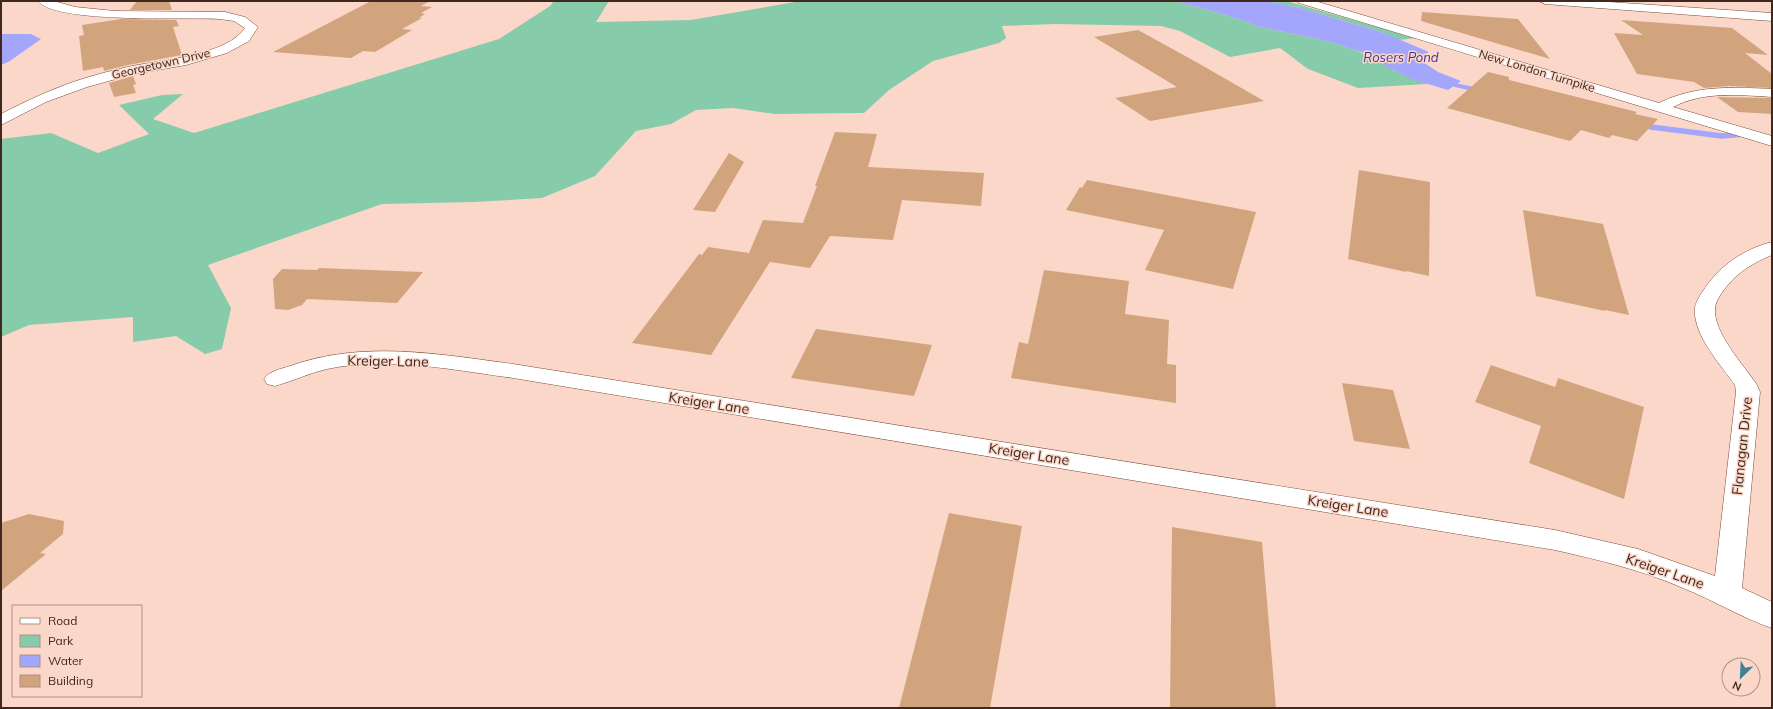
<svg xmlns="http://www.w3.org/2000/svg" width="1773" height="709" font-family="Mulish,sans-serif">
  <rect width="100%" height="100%" fill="#fbd7c9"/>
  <path fill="#86ccaa" d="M554 1H609L596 22 691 20 801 1H1176L1242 20 1256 26 1327 41 1355 50 1379 61 1395 71 1427 84 1358 88 1308 69 1280 48 1230 57 1180 31 1161 26 1055 24 1002 26 1006 38 999 43 933 61 889 90 864 113 775 114 733 108 696 110 671 124 636 131 595 176 542 198 474 202 382 204 208 265 231 308 222 349 205 354 176 336 133 342V317L29 325 1 337V139L51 133 98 153 149 134 119 105 162 95 183 94 153 119 194 133 499 39 550 6Z
    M1267 1H1286L1416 38 1399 40 1384 33 1300 8Z"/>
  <path fill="#a4a6fc" d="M1176 1H1267L1300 8 1384 33 1429 52 1417 58 1438 72 1461 81 1448 90 1414 80 1387 67 1367 54 1355 50 1327 41 1256 26 1242 20Z
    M1 34H31L41 39 10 61 1 65Z"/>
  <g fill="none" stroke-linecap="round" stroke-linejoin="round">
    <path stroke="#a4a6fc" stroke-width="4" d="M1455 85 1478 90"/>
    <path stroke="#a4a6fc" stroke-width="5.5" d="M1651 127 1722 136 1744 134"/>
  </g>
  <path fill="#d1a47e" d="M137 1H169L172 10H130Z
    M371 1H430L421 6 432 7 421 13 425 14 419 18H422L402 29 412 30 375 52 363 51 351 58 273 52Z
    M1422 12 1518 19 1550 59 1421 21Z
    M121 19 176 20 179 26 173 27 182 55 128 65 104 71 103 67 83 71 79 36 84 35 82 25Z
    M1621 20 1732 28 1768 55 1745 53 1772 74V88L1729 86 1704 88 1694 82 1637 74 1614 33 1643 35Z
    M1138 30 1198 63 1264 101 1150 121 1115 98 1177 87 1094 37Z
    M1488 72 1509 77V80L1637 112 1635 114 1658 119 1637 141 1612 135 1609 138 1581 130 1570 141 1447 108Z
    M133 76 136 84 133 85 136 93 114 97 109 83Z
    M1717 97 1772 98V114L1738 112Z
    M835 132 877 134 868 167 984 173 981 206 902 200 893 240 830 236 810 268 770 262 711 355 632 343 699 254 702 255 708 247 749 253 763 220 803 223 817 186H815Z
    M729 153 744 162 715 212 693 210Z
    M1359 170 1430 182 1429 276 1406 271V272L1348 259Z
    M1087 180 1256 212 1233 289 1145 270 1164 230 1066 210 1080 187 1082 188Z
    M1523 210 1603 224 1629 315 1605 310V311L1536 296Z
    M319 268 423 272 397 303 307 299 302 305 288 310 275 309 273 279 282 269 317 270Z
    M1044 270 1129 281 1125 314 1169 320 1167 364 1176 365V403L1011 378 1019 342 1028 344Z
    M816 329 932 345 914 396 791 378Z
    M1491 365 1555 387 1558 378 1644 407 1624 499 1529 463 1541 426 1475 402Z
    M1342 383 1393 390 1410 449 1354 441Z
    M949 513 1022 526 990 708H899Z
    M29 514 64 521 63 534 40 553 46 554 1 591V523Z
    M1172 527 1262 542 1276 708H1170Z"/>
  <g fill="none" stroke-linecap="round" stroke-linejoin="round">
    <g stroke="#7c4a37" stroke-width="1">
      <path id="minor" d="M38 1H54L75 7 115 11 225 12 245 17 258 27 249 41 227 53 186 65 134 74 87 87 46 102 1 125V114C26 101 50 90 76 81 94 75 114 70 132 66 163 60 227 55 245 28L234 21 219 19C188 17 55 24 38 1Z
        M1297 1H1315L1659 103C1695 85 1733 87 1772 89V97C1740 95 1703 91 1673 107L1772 136V146L1299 3Z
        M1539 1H1594L1772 13V21L1545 4Z
        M1772 242V255C1755 262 1739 271 1727 286 1722 292 1716 300 1715 308 1713 333 1744 365 1757 385L1760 392 1742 588 1772 602V628C1742 618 1713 600 1683 588 1642 570 1599 560 1555 550L513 378C453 370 388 356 327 369 309 373 293 381 275 386L267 384 264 379C269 371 281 369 290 366 363 340 438 354 513 364L1555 530 1638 549 1715 576 1736 392 1735 385C1721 365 1699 342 1695 316 1693 305 1699 297 1705 288 1721 265 1744 249 1772 242Z"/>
    </g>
    <use href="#minor" fill="#fff" fill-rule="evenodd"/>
  </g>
  <g text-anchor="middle" stroke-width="3" stroke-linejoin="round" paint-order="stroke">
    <g font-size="12" fill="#3f2820" stroke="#fbd7c9">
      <text transform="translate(161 64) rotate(-13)" y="4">Georgetown Drive</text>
      <text transform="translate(1537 71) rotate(17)" y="4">New London Turnpike</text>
    </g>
    <g font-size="13" font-style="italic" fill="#403496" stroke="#fbd7c9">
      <text x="1401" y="62">Rosers Pond</text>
    </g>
    <g font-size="14" fill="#3f2820" stroke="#fbd7c9">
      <text transform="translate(388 361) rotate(1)" y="5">Kreiger Lane</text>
      <text transform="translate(709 403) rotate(9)" y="5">Kreiger Lane</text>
      <text transform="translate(1742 446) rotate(-84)" y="5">Flanagan Drive</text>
      <text transform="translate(1029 454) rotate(9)" y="5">Kreiger Lane</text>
      <text transform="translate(1348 506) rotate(9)" y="5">Kreiger Lane</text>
      <text transform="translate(1665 571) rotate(19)" y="5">Kreiger Lane</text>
    </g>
  </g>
  <rect width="1773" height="709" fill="none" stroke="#3f2820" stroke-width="4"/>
  <rect x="12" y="605" width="130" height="92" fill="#fbd7c9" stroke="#b09185"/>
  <rect x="20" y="618" width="20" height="6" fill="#ffffff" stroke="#b09185"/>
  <text x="48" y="625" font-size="12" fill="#3f2820">Road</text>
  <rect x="20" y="635" width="20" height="12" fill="#86ccaa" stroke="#b09185"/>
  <text x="48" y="645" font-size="12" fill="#3f2820">Park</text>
  <rect x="20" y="655" width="20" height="12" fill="#a4a6fc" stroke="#b09185"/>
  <text x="48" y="665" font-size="12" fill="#3f2820">Water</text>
  <rect x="20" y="675" width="20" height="12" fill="#d1a47e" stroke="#b09185"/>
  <text x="48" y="685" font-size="12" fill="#3f2820">Building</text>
  <g transform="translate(1741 677) rotate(204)"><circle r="19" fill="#fbd7c9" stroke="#b09185"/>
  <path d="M0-3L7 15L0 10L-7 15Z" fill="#418095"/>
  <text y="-6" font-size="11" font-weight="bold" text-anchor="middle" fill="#3f2820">N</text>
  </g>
</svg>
